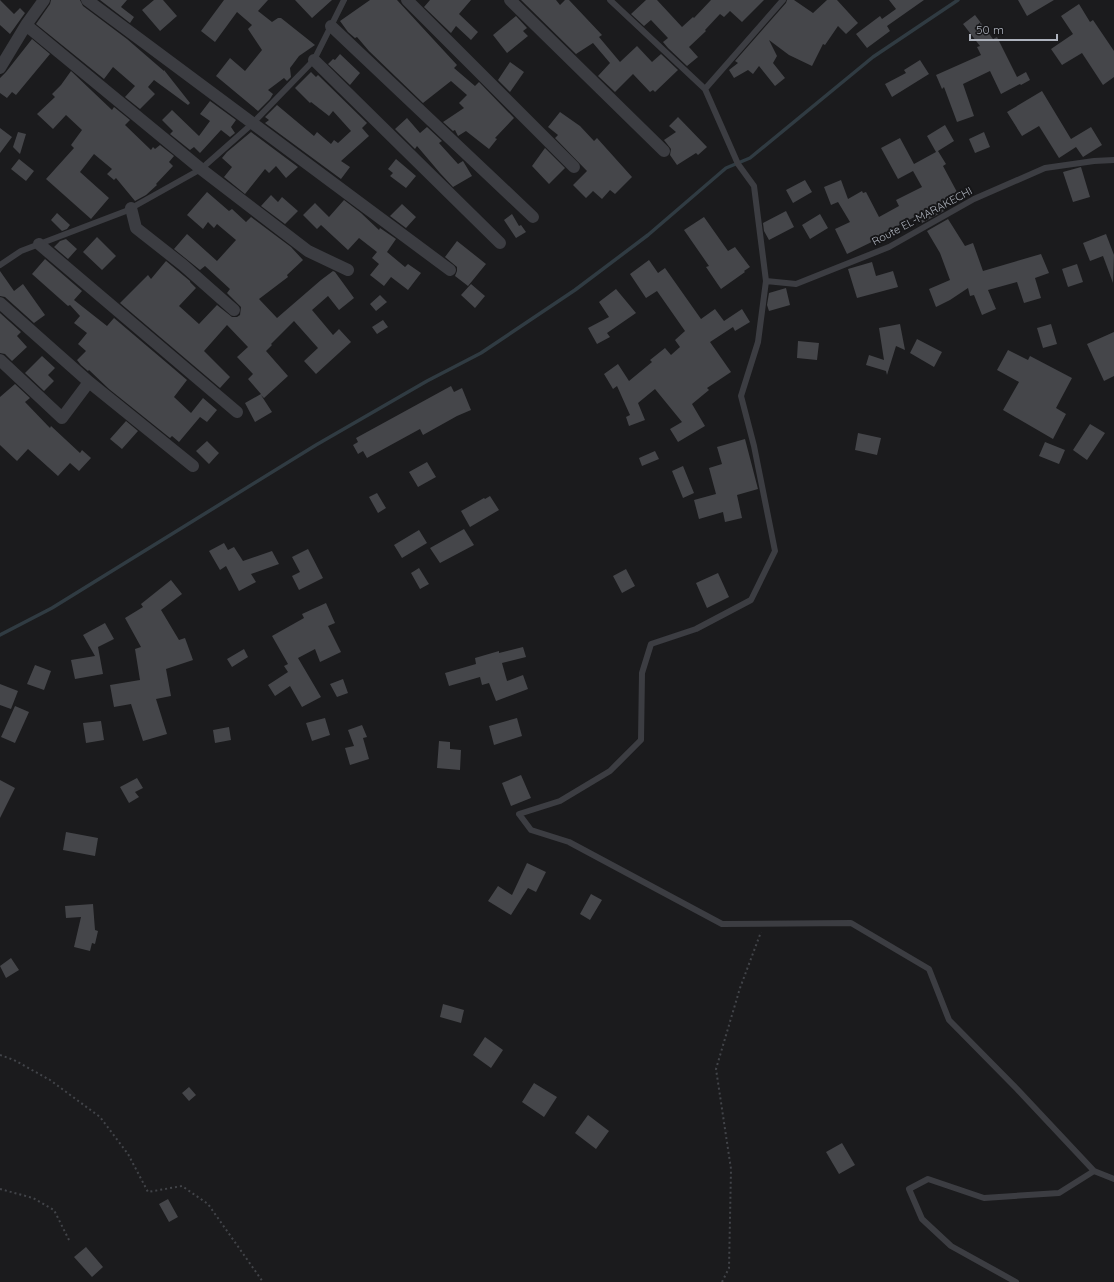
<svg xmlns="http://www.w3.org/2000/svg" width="1114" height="1282" font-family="Quicksand,sans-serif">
  <rect width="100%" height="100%" fill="#1b1b1d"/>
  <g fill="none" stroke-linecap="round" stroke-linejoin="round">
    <path stroke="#303b42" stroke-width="3.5" d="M0 635 52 608 316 445 427 381 481 353 575 290 648 235 726 168 750 158 873 57 958 0"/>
  </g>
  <path fill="#45464a" d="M0 0 14 14 20 8 25 13 10 34 0 25Z
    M51 0H80L83 6 127 39 164 71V70L190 103 188 105 154 80 148 87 155 94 140 109 125 97 135 86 113 67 104 79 36 24 50 4Z
    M100 0H127L121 7 134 17 130 23Z
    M154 0H163L177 16 160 31 142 10Z
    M224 0H268L258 11 272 22 278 18H281L315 45 299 56 290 68 291 77 287 81 284 78 268 90 273 94 270 99 258 111 216 76 230 58 245 71 262 50 248 29 252 25 237 12 215 42 201 31Z
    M295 0H332L312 18Z
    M370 0H397L457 65 454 68 475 86 479 82 514 118 495 138 497 139 489 149 466 131 458 136 455 130 453 131 443 122 464 108 459 103 467 95 451 81 423 103 369 51 357 37 355 38 348 32 340 21Z
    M430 0H471L459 14 478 32 471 40 456 26 451 33 424 7Z
    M521 0H556L560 5 565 0H569L602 35 599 37 620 62 637 46 652 62 661 54 678 70 655 92 653 90 650 92 633 74 615 92 598 76 610 63 593 43 576 54Z
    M646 0H657L682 27 693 17 694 18 711 0H764L742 22 730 11 724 17 720 14 705 30 706 31 689 47 698 57 687 66 668 48 663 42 668 38 651 20 644 26 631 14Z
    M787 0H794L813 13 827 0H837L858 23 846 34 838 26 825 45 823 44 812 66 789 55 769 40 777 56 773 63 785 78 775 86 759 66 753 74 748 70 734 78 729 70 738 63 735 61 786 3Z
    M889 0H924L887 26 890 31 867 48 856 34 880 16 882 19 896 9Z
    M1018 0H1054L1027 16Z
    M1079 4 1090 22 1093 20 1114 51V77L1103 85 1082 53 1062 65 1051 49 1073 34 1061 16Z
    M975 15 993 39 997 37 1017 77 1026 72 1030 80 1021 85 1020 84 1001 94 990 71 963 84 974 116 957 122 944 87 942 89 936 75 981 55 977 47 980 46 963 24Z
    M516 16 527 28 523 31 528 36 507 53 493 35Z
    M32 39 50 54 16 95 12 92 7 98 0 93V78L6 72Z
    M340 54 360 73 350 85 328 64 333 59 335 60Z
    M920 60 929 74 892 97 885 84 906 73 904 70Z
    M510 62 524 72 510 92 498 80Z
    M71 71 112 110 114 107 130 120 125 125 151 150 153 147 155 149 160 145 174 156 169 162 173 166 156 184 157 185 146 195 135 201 116 178 114 180 107 174 112 169 94 154 80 172 109 198 91 219 46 179 74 148 71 145 82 130 66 115 53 129 37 114 55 97 52 94 61 85Z
    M311 72 316 77 318 75 367 123 362 128 369 136 341 161 350 167 341 179 265 123 269 120 265 117 277 105 314 136 317 132 331 144 334 140 338 143 351 131 333 111 329 116 311 102 310 103 295 88Z
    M1042 91 1071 139 1091 127 1102 145 1083 157 1076 147 1059 158 1039 126 1022 136 1007 112Z
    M210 101 236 120 231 127 235 133 230 137 221 130 200 153 194 147 190 150 170 134 173 131 162 120 172 110 199 136 210 121 200 114Z
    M560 112 580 126 594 141 597 138 632 177 615 194 610 190 602 199 593 191 586 198 573 185 587 171 555 138 558 135 548 127Z
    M678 117 707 147 698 155 696 153 677 165 670 155 671 149 664 140 676 132 669 126Z
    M407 118 420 133 427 127 442 141 439 143 458 164 463 161 472 176 453 187 440 173 417 146 415 149 395 129Z
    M945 125 954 141 938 151 946 164 943 166 957 192 951 195 952 197 939 204 944 211 922 223 918 215 881 235 882 237 847 254 835 229 850 222 838 202 831 205 824 187 841 180 848 199 862 191 863 193 866 192 879 217 899 206 896 200 922 187 913 171 898 179 881 148 900 138 914 164 936 152 927 136Z
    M0 128 12 137 0 153Z
    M18 132 26 134 20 154 13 147Z
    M251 132 298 167 286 178 276 166 269 173 265 169 245 194 224 177 232 167 222 158 227 152Z
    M984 132 990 147 975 153 969 139Z
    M545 148 565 168 549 184 532 166Z
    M19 159 34 171 26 181 11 169Z
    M396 159 416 176 406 188 390 176 393 173 388 169Z
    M1081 167 1090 197 1073 202 1063 172Z
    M805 180 812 192 793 203 786 190Z
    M207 192 229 211 232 209 246 222 251 217 291 247 303 260 287 275 288 277 259 299 277 318 321 280 333 271 335 272 354 298 339 310 328 296 312 310 333 335 339 329 351 342 316 374 304 361 318 348 294 321 271 344 272 345 266 351 288 376 264 398 261 395 272 412 255 422 245 403 261 394 248 379 253 374 237 357 248 347 227 325 204 351 230 377 220 388 120 303 148 275 151 279 166 261 190 281V282L196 288 179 306 199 324 217 305 232 317H237L240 315 241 307 227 293 230 289 205 266 200 270 174 249 187 234 217 261 236 240 217 224 214 228 208 222 203 229 187 215Z
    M271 195 278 202 282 197 298 211 285 224 261 206Z
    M344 200 361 213 379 230 380 228 396 239 387 252 405 267 408 264 421 273 408 290 391 277 384 286 370 275 379 264 372 258 377 252 359 238 348 250 321 225 317 229 303 215 315 203 329 217Z
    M402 204 416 217 406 228 390 216Z
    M786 211 794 227 769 240 764 231 763 223Z
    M57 213 70 225 67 229 62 231 51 220Z
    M512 214 519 226 521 225 526 232 516 238 504 220Z
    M820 214 828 228 810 239 802 225Z
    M704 217 728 251 735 247 750 267 744 271 745 272 721 289 706 267 709 266 684 230Z
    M948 219 965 246 973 243 983 271 1041 254 1049 273 1035 278 1041 298 1024 303 1017 282 988 290 996 309 982 315 974 295 970 296 968 288 950 300 936 307 929 289 950 280 940 253 927 231Z
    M1106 234 1114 255 1113 283 1103 256 1090 261 1083 243Z
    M97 237 116 256 102 270 83 252Z
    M66 239 77 249 68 259 54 247 60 241Z
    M457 241 486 264 468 286 455 276 457 271V267L445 257Z
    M45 259 82 291 74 300 107 326 114 318 187 380 174 397 191 413 203 398 217 410 207 422 200 417 179 442 172 436 170 438 109 389 89 370 88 371 81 365 77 360 86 351 78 344 87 333 74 323 80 316 70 305 68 306 32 274Z
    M649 260 658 273 665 268 701 319 715 309 724 321 742 309 750 322 735 331 733 327 710 342 731 372 707 388 709 390 692 404 705 426 678 442 670 429 682 422 655 389 638 403 645 420 629 426 626 417 630 415 617 386 613 389 604 374 618 364 629 381 652 362 650 360 665 348 671 355 680 347 675 340 685 331 657 291 646 298 630 274Z
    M872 262 876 276 893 271 898 287 857 298 848 269Z
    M1077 264 1083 282 1068 287 1062 269Z
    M0 271 14 291 23 284 45 315 34 323 5 297 0 296Z
    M471 284 485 296 475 308 461 295Z
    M786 288 790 305 769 311 767 305 769 293Z
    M616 289 636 313 607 333 610 337 597 344 588 328 609 317 599 302Z
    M380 295 387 302 376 311 370 304Z
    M0 313 21 332 17 336 27 347 12 361 5 354 0 353Z
    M383 320 388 327 377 334 372 327Z
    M900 324 905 350 896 346 887 375 886 371 866 365 869 355 884 360 879 328Z
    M1051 324 1057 344 1043 348 1037 328Z
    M1114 332V376L1104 381 1087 344Z
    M917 339 942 352 934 367 910 353Z
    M798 341 819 343 817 360 797 358Z
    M1008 350 1028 360 1030 356 1072 378 1056 408 1066 414 1053 439 1003 410 1019 382 997 370Z
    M42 356 55 368 48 375 54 381 44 391 25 373Z
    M15 384 30 398 25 402 50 428 51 426 80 453 82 450 91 458 79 471 70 463 58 476 28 449 17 461 0 445V397Z
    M451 386 454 392 462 388 471 410 457 416 423 435 420 429 367 458 363 451 358 454 353 445 358 442 356 438Z
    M126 421 138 431 122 449 110 439Z
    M1090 424 1105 433 1087 460 1073 450Z
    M858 433 881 438 877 455 855 450Z
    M745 439 758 489 737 495 742 518 725 522 723 512 699 519 694 500 716 494 709 468 722 464 717 447Z
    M207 441 219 453 209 464 196 451Z
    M1045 442 1065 450 1059 464 1039 456Z
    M655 451 659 459 642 466 639 458Z
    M427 462 436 477 418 487 409 472Z
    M683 466 694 493 683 498 672 471Z
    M377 493 386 508 378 513 369 497Z
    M490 496 499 510 470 527 461 511 484 498 485 499Z
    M464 529 474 545 440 563 430 548Z
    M419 530 427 543 402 558 394 545Z
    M224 543 228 550 234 547 243 561 272 551 279 564 251 574 256 582 239 591 226 566 220 570 209 551Z
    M308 549 323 578 299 590 292 576 300 572 292 557Z
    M419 568 429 584 420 589 411 573Z
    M626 569 635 586 622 593 613 576Z
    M718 573 729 597 707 608 696 583Z
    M171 580 182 594 161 610 179 640 185 638 193 660 166 669 171 696 156 699 167 734 143 741 131 704 114 707 110 685 140 680 135 649 141 647 125 618 143 607 141 604Z
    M326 603 335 623 328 626 341 652 320 662 315 649 298 658 321 697 302 707 290 686 275 696 268 685 288 672 284 666 288 664 272 636 304 618 302 614Z
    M105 623 114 639 98 647 103 674 75 679 71 660 95 656 83 635Z
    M523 647 526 657 502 663 507 681 523 675 528 689 496 701 489 683 482 685 480 677 449 686 445 673 476 664 475 658 499 651V653Z
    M244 649 248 657 232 667 227 659Z
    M35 665 51 671 44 690 27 684Z
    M343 679 348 693 337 697 330 684Z
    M0 684 18 691 11 709 0 705Z
    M15 706 29 712 15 743 1 737Z
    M325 718 330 735 312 741 306 723Z
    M517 718 522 736 494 745 489 726Z
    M101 721 104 740 86 743 83 723Z
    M362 725 367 737 363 738 369 759 350 765 345 748 354 746 348 730Z
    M229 727 231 740 215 743 213 730Z
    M439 741 450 742V749L461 750 460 770 437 768Z
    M521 775 531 798 511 806 502 783Z
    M137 778 143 788 135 792 139 797 129 803 120 787Z
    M0 780 15 788 0 818Z
    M66 832 98 838 95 856 63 850Z
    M527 863 546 872 536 892 528 888 511 915 488 901 498 886 512 895Z
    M591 894 602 900 590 920 580 914Z
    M93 904 95 930 98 931 95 944 92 943 90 951 74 947 81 917 66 918 65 906Z
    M11 958 19 970 6 978 0 966Z
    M443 1004 464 1010 461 1023 440 1017Z
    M485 1037 503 1050 491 1068 473 1055Z
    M534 1083 557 1097 544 1117 522 1102Z
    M189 1087 196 1095 189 1101 182 1093Z
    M588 1115 609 1131 596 1149 575 1133Z
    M842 1143 855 1165 839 1174 826 1152Z
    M168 1199 178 1217 169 1222 159 1204Z
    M86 1247 103 1267 92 1277 74 1257Z"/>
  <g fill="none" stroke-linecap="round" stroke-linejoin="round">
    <path stroke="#424449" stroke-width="2" stroke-dasharray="2 3" stroke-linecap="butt" d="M0 1055 14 1060 50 1080 100 1117 128 1154 148 1192 182 1186 208 1204 263 1282
      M0 1189 33 1198 54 1210 70 1242
      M722 1282 729 1268 731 1169 716 1069 740 988 761 932"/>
    <path stroke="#3c3d42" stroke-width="6" d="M610 0 705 89 738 164 754 186 766 281 796 284 889 247 974 199 1045 168 1094 161 1114 160
      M705 89 783 0
      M0 265 21 251 126 211 201 169 252 124 314 60 344 0
      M766 281 758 342 741 396 754 446 775 551 751 600 696 629 651 644 642 673 641 740 610 771 560 801 519 814 531 830 569 842 722 924 851 923 929 969 949 1020 1017 1089 1094 1171 1114 1179
      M1016 1282 951 1246 922 1219 909 1189 928 1179 984 1198 1059 1193 1094 1171"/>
    <path stroke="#3c3d42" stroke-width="12" d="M87 0 450 270
      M407 0 574 167
      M510 0 664 151
      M26 25 44 0
      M331 26 533 217
      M314 60 500 243
      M0 68 26 25 201 169 308 251 348 270
      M131 208 136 228 183 265 234 310
      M39 244 237 412
      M0 303 89 382 193 466
      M0 360 62 418 89 382"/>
  </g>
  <g text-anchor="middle" stroke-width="4" stroke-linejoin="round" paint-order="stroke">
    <g font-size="11" fill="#aeb3bd" stroke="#161618">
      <text transform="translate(922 216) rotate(-28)" y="4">Route EL-MARAKECHI</text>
    </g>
  </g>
  <path d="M970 34v6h87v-6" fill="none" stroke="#aeb3bd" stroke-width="2"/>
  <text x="976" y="34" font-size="12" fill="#aeb3bd" stroke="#161618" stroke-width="3" paint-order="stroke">50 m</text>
</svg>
